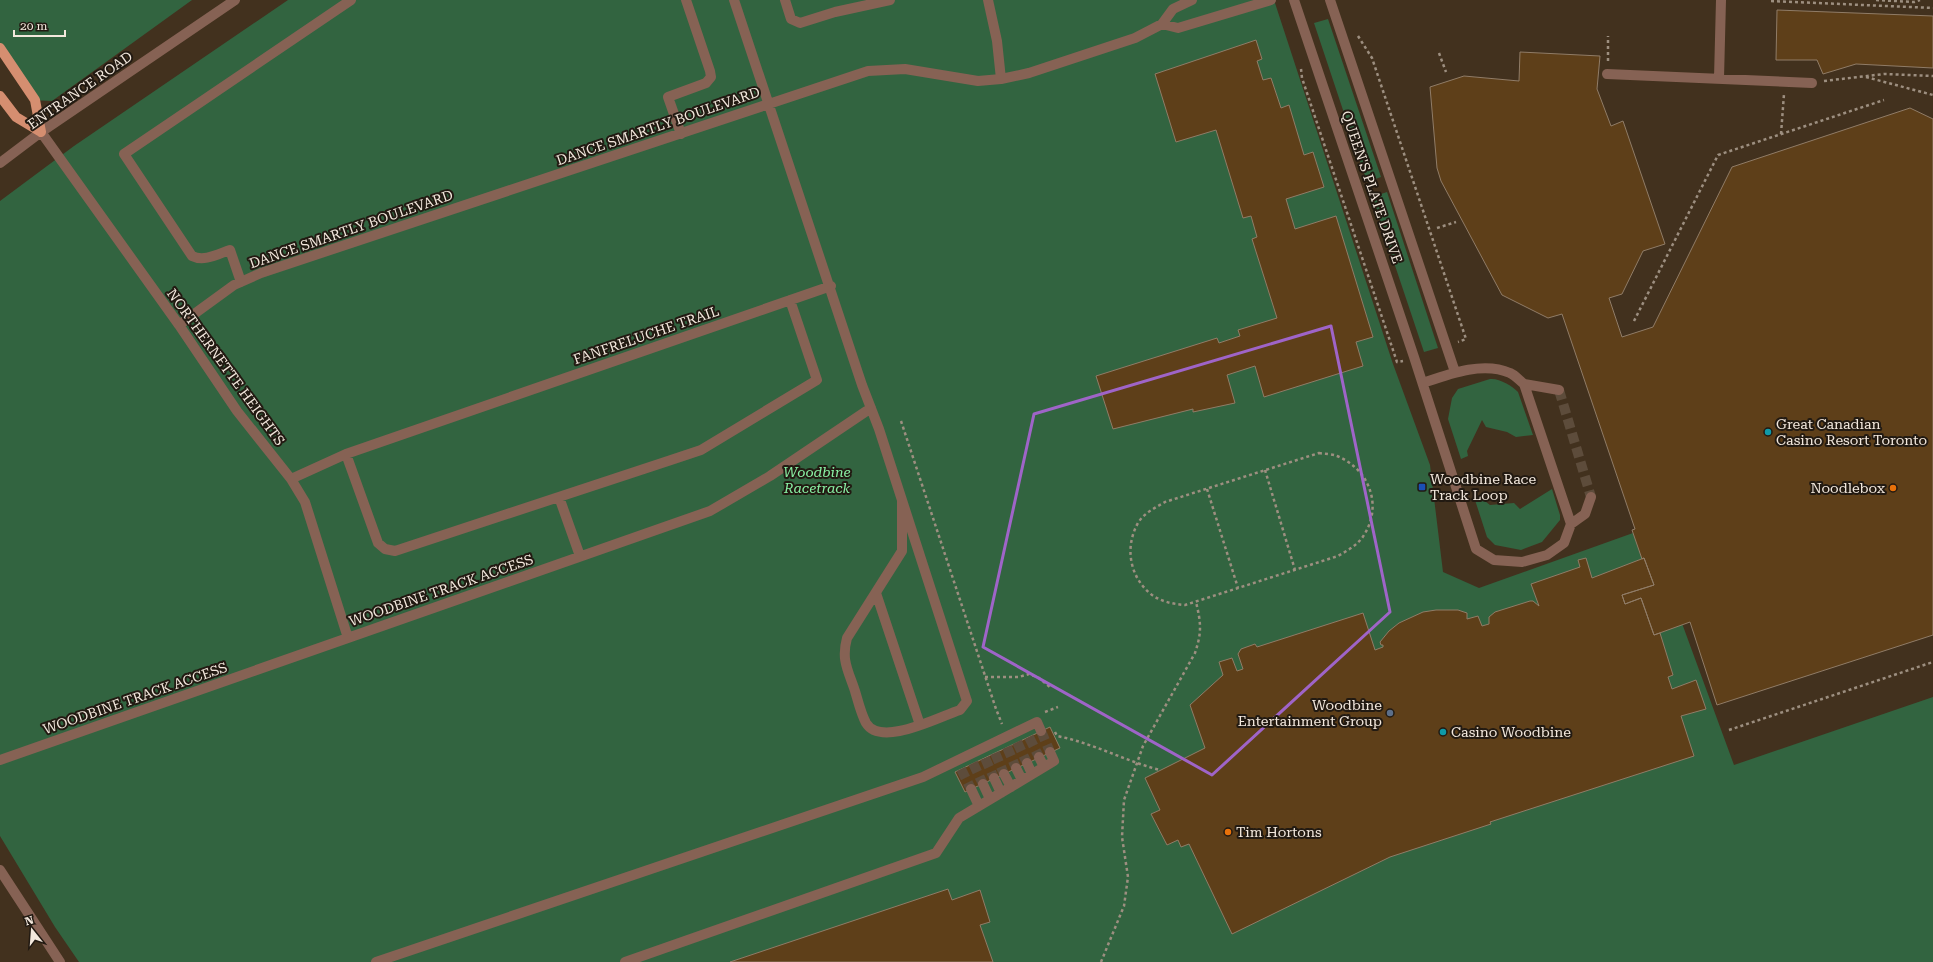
<svg xmlns="http://www.w3.org/2000/svg" width="1933" height="962" font-family="'Roboto Serif',serif">
  <rect width="100%" height="100%" fill="#42311e"/>
  <path fill="#326440" d="M0 0H192L52 101 31 100 0 56Z
    M288 0H1274L1393 364 1430 465 1443 572 1479 588 1647 528 1734 765 1933 697V962H79L55 927 0 836V201L74 146Z
    M1328 19 1381 177 1367 182 1314 23Z
    M1387 192 1438 348 1424 352 1372 197Z
    M1490 379C1499 378 1513 386 1518 392L1533 435 1516 437 1507 432 1486 427 1482 420 1467 451 1468 456 1461 459 1448 419 1452 398 1458 389Z
    M1552 489 1560 515V520L1542 542 1521 550 1495 545 1487 537 1475 500 1481 498 1490 505 1514 503 1520 509Z"/>
  <path fill="#5e3f19" stroke="#907c67" d="M1777 10 1933 16V68L1856 64 1823 74 1817 60H1776Z
    M1256 40 1262 59 1257 61 1263 80 1271 78 1281 108 1289 105 1304 155 1313 152 1324 187 1286 199 1295 229 1336 216 1373 337 1356 342 1363 366 1264 397 1255 366 1227 375 1235 403 1193 412V409L1113 429 1096 376 1217 338 1219 343 1240 336 1238 330 1277 318 1252 239 1257 237 1251 216 1243 218 1216 130 1176 142 1155 74Z
    M1520 52 1600 56 1597 89 1611 126 1623 121 1665 244 1643 251 1622 294 1609 298 1622 337 1653 327 1732 167 1910 108 1933 119V635L1717 705 1690 622 1654 635 1641 598 1625 604 1622 595 1654 585 1644 558 1642 559 1632 530 1635 529 1562 314 1548 318 1502 295 1441 181 1437 168 1430 87 1464 76 1519 81Z
    M1586 558 1592 578 1644 558 1654 585 1622 595 1625 604 1641 598 1654 635 1660 633 1673 675 1668 677 1672 689 1696 680 1706 709 1681 716 1694 756 1490 822 1491 824 1390 857 1232 934 1189 844 1181 847 1178 840 1167 845 1151 814 1160 810 1145 778 1205 748 1190 705 1223 675 1219 662 1232 658 1237 671 1243 669 1238 654 1241 649 1255 644 1257 647 1363 613 1375 650 1383 647V645H1381L1380 642 1389 631 1399 623 1423 612 1436 610H1458L1467 613V619L1478 616 1482 626 1489 624V617L1495 612 1530 601H1533L1539 606 1531 584 1580 567 1578 560Z
    M1050 727 1060 748 965 792 955 772Z
    M948 889 952 900 980 890 990 922 980 925 993 962H730Z"/>
  <g fill="none" stroke-linecap="round" stroke-linejoin="round">
    <path stroke="#5d4c3b" stroke-width="10" stroke-dasharray="10 5" stroke-linecap="butt" d="M1559 390 1591 497
      M1041 731 1050 752
      M1029 737 1039 757
      M1017 742 1027 763
      M1007 747 1016 768
      M995 753 1004 774
      M985 758 994 778
      M973 763 983 784
      M961 769 971 789"/>
    <path stroke="#9d8f80" stroke-width="2.5" stroke-dasharray="3 3" stroke-linecap="butt" d="M1876 0 1914 2 1920 0
      M1771 1 1933 8
      M1358 36 1372 58 1466 339 1458 342
      M1439 53 1446 72
      M1608 61V36
      M1301 69 1302 78 1397 362 1403 361
      M1866 77 1933 95
      M1824 81 1884 74 1933 76
      M1781 134 1784 94
      M1437 228 1456 222
      M1634 321 1718 155 1884 100
      M901 421 996 709 1002 724
      M1319 453C1325 454 1332 454 1337 456 1369 469 1383 505 1364 535 1358 545 1348 550 1338 556L1185 605C1173 604 1162 602 1152 595 1130 578 1124 548 1138 523 1144 513 1155 508 1165 502Z
      M1265 470 1295 570
      M1207 489 1238 588
      M985 677H1019L1029 674 1039 678 1051 688
      M1045 712 1058 707
      M1729 730 1933 662
      M1055 732 1057 736C1093 743 1125 761 1160 770
      M1101 962 1124 906 1128 877 1122 837 1124 800 1143 746 1195 653C1202 632 1201 623 1196 602"/>
    <path stroke="#866254" stroke-width="10" d="M734 0 862 385 879 429 965 695 967 701 960 710C940 716 881 748 866 723 861 714 858 701 855 691 848 670 841 660 847 638L902 551V500
      M785 0 791 19 800 23 835 12 890 0
      M988 0 997 41 1001 79
      M1294 0 1414 357 1476 549 1494 560 1522 562 1547 555 1564 543 1571 524 1524 384C1520 381 1515 375 1510 373 1483 361 1449 374 1423 383
      M1330 0 1455 372
      M1162 24 1178 28 1271 0
      M1607 74 1812 83
      M1719 78 1721 0
      M41 132 179 325 237 411 291 479 305 502 348 638
      M681 134 668 97 706 83 711 77 710 71 686 0
      M0 163 41 132 235 0
      M241 282 230 250C218 254 204 262 192 256L124 154 351 0
      M179 325 234 285 261 273 868 71 905 69 978 81 1001 79 1029 73 1135 38 1162 24 1173 9 1192 0
      M1524 384 1559 390
      M346 454 378 543 385 549 395 551 671 460 701 450 817 380 790 300
      M291 479 346 454 831 286
      M559 497 580 556
      M1571 524 1585 514 1591 497
      M876 593 920 725
      M1039 757 1044 767
      M0 760 710 511 770 476 871 408
      M1027 763 1032 774
      M1016 768 1022 780
      M1004 774 1011 787
      M994 778 1001 793
      M983 784 990 799
      M971 789 979 806
      M0 870 60 962
      M376 962 923 777 1037 722 1041 731
      M625 962 936 853 959 818 1054 761 1050 752"/>
    <path stroke="#d58e70" stroke-width="10" d="M0 48 35 100 41 132
      M0 96 16 117 41 132"/>
  </g>
  <path fill="none" stroke="#9f64c8" stroke-width="3" stroke-linejoin="round" d="M1331 326 1390 612 1212 775 983 647 1034 414Z"/>
  <g fill="#0f9aa8" stroke="#221a12" stroke-width="1.5">
    <circle cx="1768" cy="432" r="4"/>
    <circle cx="1443" cy="732" r="4"/>
  </g>
  <rect fill="#1a4fb4" stroke="#221a12" stroke-width="1.5" x="1418" y="483" width="8" height="8" rx="2"/>
  <g fill="#e8710a" stroke="#221a12" stroke-width="1.5">
    <circle cx="1893" cy="488" r="4"/>
    <circle cx="1228" cy="832" r="4"/>
  </g>
  <circle fill="#5c6f8a" stroke="#221a12" stroke-width="1.5" cx="1390" cy="713" r="4"/>
  <g text-anchor="middle" stroke-width="4" stroke-linejoin="round" paint-order="stroke">
    <g font-size="14" fill="#f3e8dd" stroke="#221a12">
      <text transform="translate(80 90) rotate(-35)" y="5">ENTRANCE ROAD</text>
      <text transform="translate(658 126) rotate(-19)" y="5">DANCE SMARTLY BOULEVARD</text>
      <text transform="translate(1372 187) rotate(71)" y="5">QUEEN'S PLATE DRIVE</text>
      <text transform="translate(351 229) rotate(-19)" y="5">DANCE SMARTLY BOULEVARD</text>
      <text transform="translate(646 335) rotate(-19)" y="5">FANFRELUCHE TRAIL</text>
      <text transform="translate(226 367) rotate(54)" y="5">NORTHERNETTE HEIGHTS</text>
      <text transform="translate(441 590) rotate(-19)" y="5">WOODBINE TRACK ACCESS</text>
      <text transform="translate(135 698) rotate(-19)" y="5">WOODBINE TRACK ACCESS</text>
    </g>
    <g font-size="14" fill="#f3e8dd" stroke="#221a12" text-anchor="start">
      <text x="1776" y="429">Great Canadian<tspan x="1776" dy="16">Casino Resort Toronto</tspan></text>
      <text x="1430" y="484">Woodbine Race<tspan x="1430" dy="16">Track Loop</tspan></text>
      <text x="1885" y="493" text-anchor="end">Noodlebox</text>
      <text x="1382" y="710" text-anchor="end">Woodbine<tspan x="1382" dy="16">Entertainment Group</tspan></text>
      <text x="1451" y="737">Casino Woodbine</text>
      <text x="1236" y="837">Tim Hortons</text>
    </g>
    <g font-size="14" font-style="italic" fill="#8af2a5" stroke="#221a12">
      <text x="817" y="477">Woodbine<tspan x="817" dy="16">Racetrack</tspan></text>
    </g>
  </g>
  <g transform="translate(32 930) rotate(343)" stroke="#221a12" stroke-width="3" paint-order="stroke">
  <path d="M0-3L7 15L0 10L-7 15Z" fill="#f3e8dd"/>
  <text y="-6" font-size="11" font-weight="bold" text-anchor="middle" fill="#f3e8dd">N</text>
  </g>
  <path d="M14 30v6h51v-6" fill="none" stroke="#f3e8dd" stroke-width="2"/>
  <text x="20" y="30" font-size="12" fill="#f3e8dd" stroke="#221a12" stroke-width="3" paint-order="stroke">20 m</text>
</svg>
